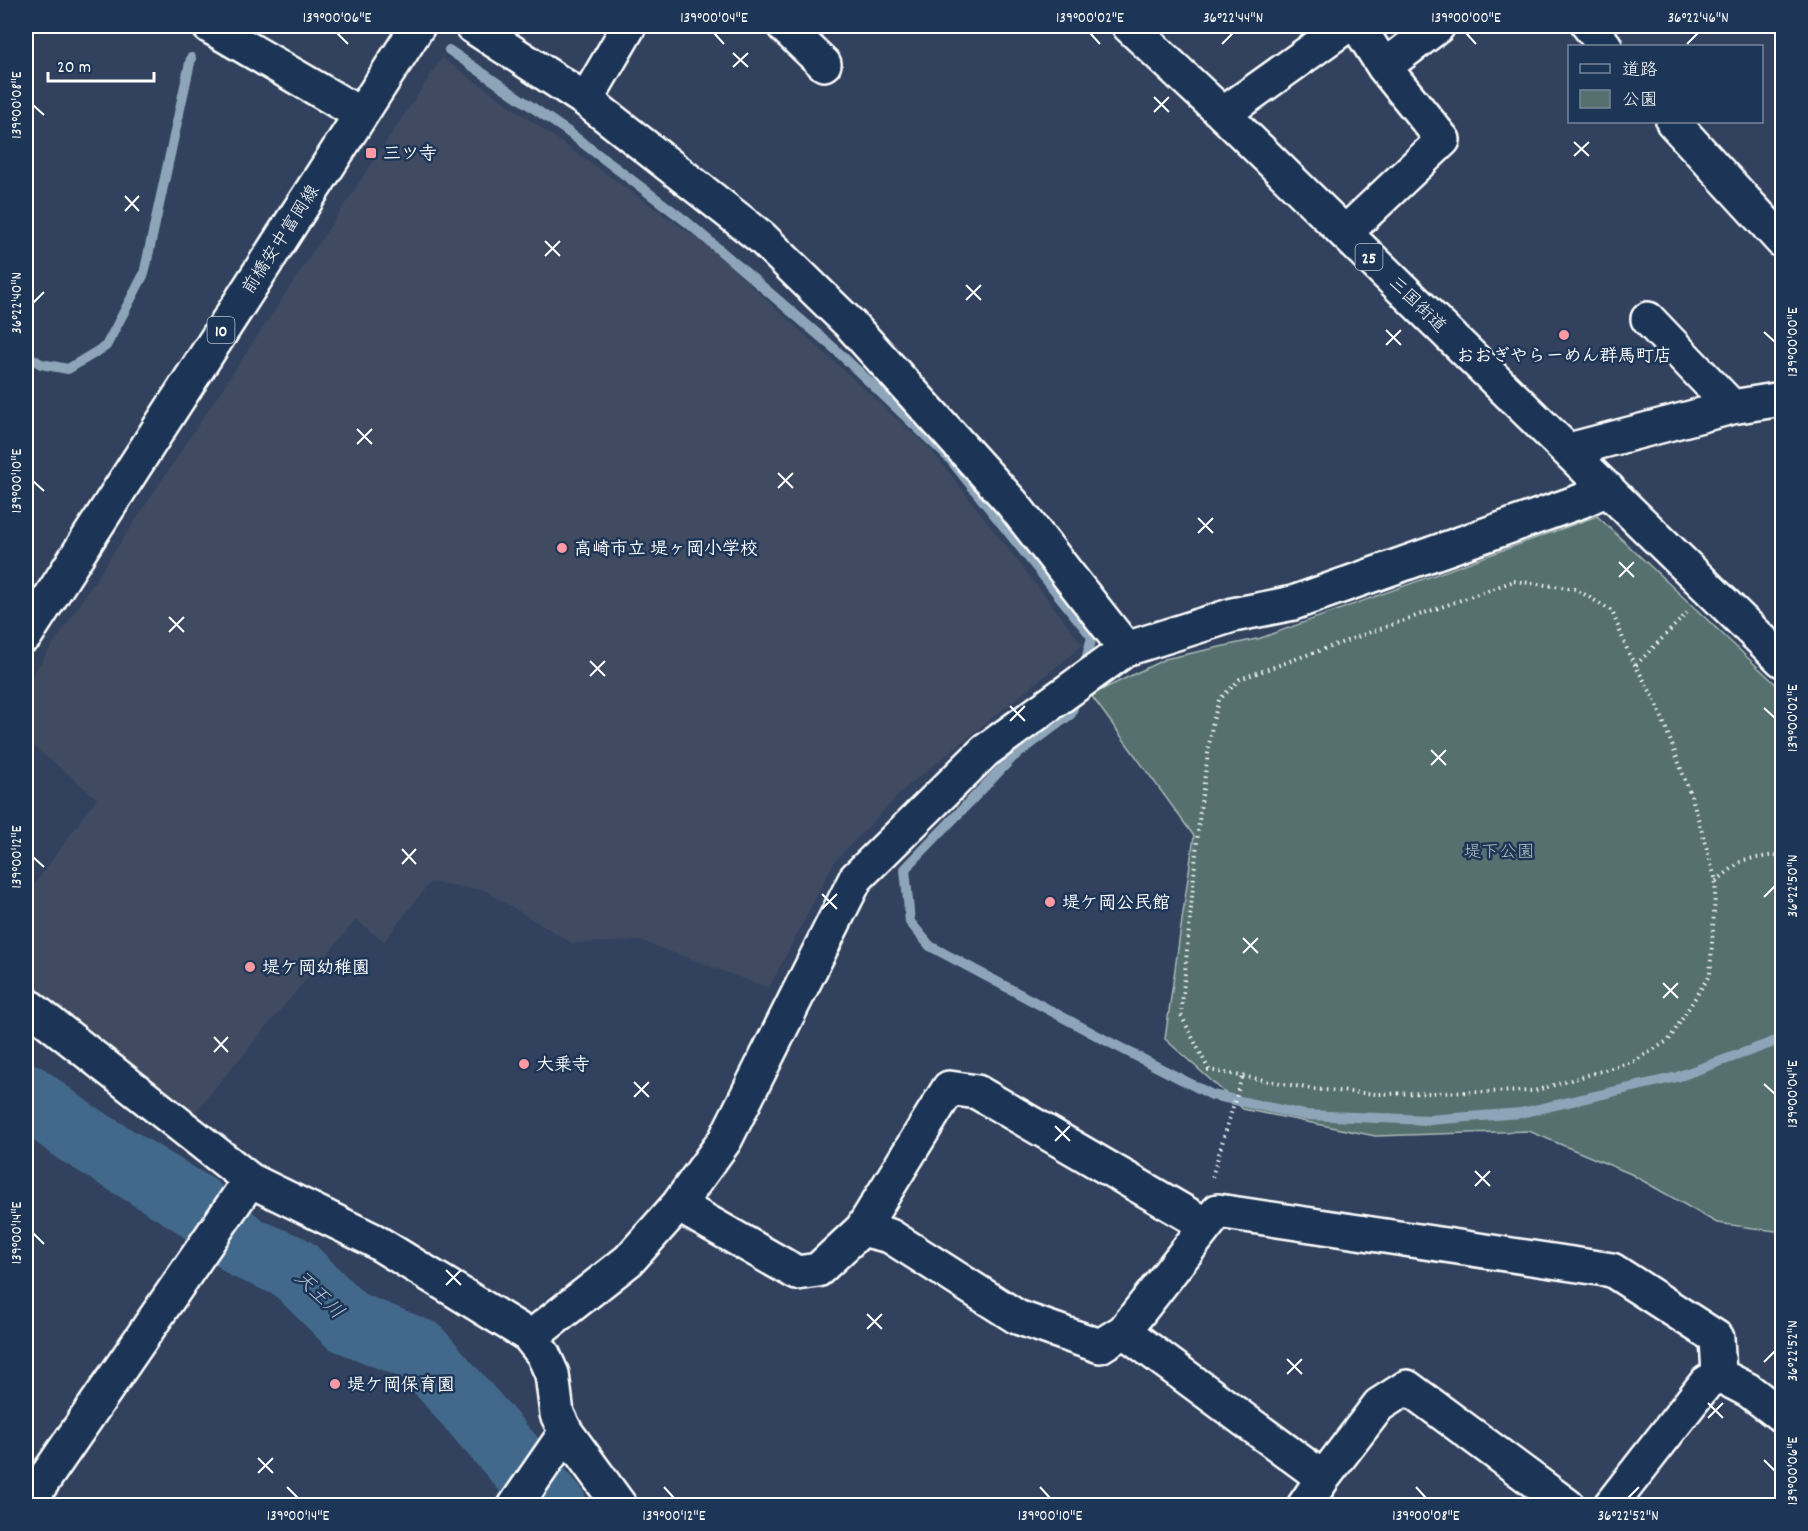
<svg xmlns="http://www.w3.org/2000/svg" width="1808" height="1531" font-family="Dekko,'Klee One',sans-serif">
  <rect width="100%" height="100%" fill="#32425e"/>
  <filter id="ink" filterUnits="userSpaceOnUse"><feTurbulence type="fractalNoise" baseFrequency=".0167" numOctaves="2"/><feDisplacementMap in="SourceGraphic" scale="12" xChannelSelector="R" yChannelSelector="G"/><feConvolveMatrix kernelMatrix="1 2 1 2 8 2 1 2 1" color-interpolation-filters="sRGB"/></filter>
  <g filter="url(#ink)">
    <path fill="#414b62" d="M442 58 704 243 932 451 1083 645 905 788 834 862 769 988 642 941 572 943 484 890 430 882 384 941 356 920 189 1119 140 1069 26 982V896L97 798 26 740V685Z"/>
    <path fill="#55706e" stroke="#aab8b6" stroke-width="1.5" d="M1597 516 1782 690V1232L1717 1223 1631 1174 1529 1131 1375 1136 1243 1109 1165 1039 1194 836 1091 695 1165 659 1261 638Z"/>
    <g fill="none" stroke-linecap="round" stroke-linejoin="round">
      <path stroke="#8ea5b9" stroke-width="10" d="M449 50 567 131 687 222 835 349 950 459 1092 637 1083 671
        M26 355 41 364 68 369 106 346 144 274 191 58
        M1077 694 1071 714 1012 758 905 869 910 922 930 946 1111 1043 1212 1095 1304 1115 1429 1120 1521 1113 1677 1077 1782 1039"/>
      <path stroke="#43698b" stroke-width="64" d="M26 1095 75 1132 196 1206 246 1248 293 1268 346 1321 420 1351 555 1506"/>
      <g stroke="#fff" stroke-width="38">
        <path id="minor" d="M209 26 360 114
          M472 26 586 100 762 238 851 325 1012 503 1126 649
          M784 26 824 64
          M1589 26 1605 46
          M1384 67 1438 26
          M586 100 629 26
          M1223 114 1346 26
          M1673 122 1782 241
          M1345 233 1443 140 1384 67 1358 26
          M1648 319 1732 407
          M1569 450 1732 407 1782 399
          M26 1004 250 1180 373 1240 531 1337V1339L543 1354 552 1374 557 1414 566 1432 620 1506
          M678 1205 797 1273 818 1270 862 1229 890 1236 1017 1317 1100 1346 1124 1331 1218 1211 1612 1270 1717 1338 1719 1375
          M862 1229 949 1088 977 1092 1206 1225
          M1124 1331 1323 1478
          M531 1337 629 1260 678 1205 725 1140 856 878 985 751 1126 649 1233 615 1293 603 1581 501 1608 489
          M26 1506 250 1180
          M515 1506 566 1432
          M1304 1506 1323 1478 1379 1405 1407 1387 1568 1506
          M1610 1506 1706 1383 1719 1375 1748 1390 1782 1416"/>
      </g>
      <g stroke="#fff" stroke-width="38">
        <path id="primary" d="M1129 26 1223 114 1782 660
          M26 635 418 26"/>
      </g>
      <path stroke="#fff" stroke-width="4" stroke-dasharray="1.5 4.5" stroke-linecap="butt" d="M1514 581 1576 589 1612 611 1629 654 1656 702 1693 801 1716 881 1710 974 1669 1040 1635 1061 1534 1091 1376 1094 1312 1089 1209 1070 1181 1015 1200 811 1212 725 1219 700 1240 679Z
        M1636 665 1687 613
        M1716 881 1743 860 1782 854
        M1212 1177 1242 1077"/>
      <use href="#minor" stroke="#1d3557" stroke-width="33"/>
      <use href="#primary" stroke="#1d3557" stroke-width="33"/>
    </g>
  </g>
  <path fill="none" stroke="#fff" stroke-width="2" d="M337 33 348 44M714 33 724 44M1090 33 1100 44M1466 33 1476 44M1222 44 1233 33M1687 44 1698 33M733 53 748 67M733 67 748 53M1154 97 1169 112M33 105 44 115M1154 112 1169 97M1574 142 1589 156M1574 156 1589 142M125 196 139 211M125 211 139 196M545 241 560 256M545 256 560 241M966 285 981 300M966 300 981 285M33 303 44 292M1386 330 1401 345M1764 332 1775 342M1386 345 1401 330M357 429 372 444M357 444 372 429M778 473 793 488M33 481 44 491M778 488 793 473M1198 518 1213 533M1198 533 1213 518M1619 562 1634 577M1619 577 1634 562M169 617 184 632M169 632 184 617M590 661 605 676M590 676 605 661M1010 706 1025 721M1764 708 1775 718M1010 721 1025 706M1431 750 1446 765M1431 765 1446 750M402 849 416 864M33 857 44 867M402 864 416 849M822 894 837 909M1764 897 1775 886M822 909 837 894M1243 938 1258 953M1243 953 1258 938M1663 983 1678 998M1663 998 1678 983M214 1037 228 1052M214 1052 228 1037M634 1082 649 1097M1764 1084 1775 1094M634 1097 649 1082M1055 1126 1070 1141M1055 1141 1070 1126M1475 1171 1490 1186M1475 1186 1490 1171M33 1233 44 1244M446 1270 461 1285M446 1285 461 1270M867 1314 882 1329M867 1329 882 1314M1287 1359 1302 1374M1764 1362 1775 1351M1287 1374 1302 1359M1708 1403 1723 1418M1708 1418 1723 1403M258 1458 273 1473M1764 1460 1775 1471M258 1473 273 1458M287 1487 298 1498M664 1487 674 1498M1040 1487 1050 1498M1416 1487 1426 1498M1628 1498 1639 1487"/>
  <g fill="#ff9aa2" stroke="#1d3557" stroke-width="2">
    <rect x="365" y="147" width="12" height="12" rx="3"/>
    <circle cx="1564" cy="335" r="6"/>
    <circle cx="562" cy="548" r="6"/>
    <circle cx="1050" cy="902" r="6"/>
    <circle cx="250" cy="967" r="6"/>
    <circle cx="524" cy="1064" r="6"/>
    <circle cx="335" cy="1384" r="6"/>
  </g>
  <g text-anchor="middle" stroke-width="5" stroke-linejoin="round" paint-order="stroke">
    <g fill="#1d3557" stroke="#bbc2cd" stroke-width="1.5">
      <rect x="1355.5" y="244" width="27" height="26" rx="4.5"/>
      <rect x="207.5" y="317" width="27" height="26" rx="4.5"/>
    </g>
    <g font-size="16" font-weight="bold" fill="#fff">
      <text x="1369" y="263">25</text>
      <text x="221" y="336">10</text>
    </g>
    <g font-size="18" font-weight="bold" fill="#fff" stroke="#1d3557" text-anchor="start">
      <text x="383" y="159">三ツ寺</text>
      <text x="1564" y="361" text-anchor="middle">おおぎやらーめん群馬町店</text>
      <text x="574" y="554">高崎市立 堤ヶ岡小学校</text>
      <text x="1062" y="908">堤ケ岡公民館</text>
      <text x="262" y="973">堤ケ岡幼稚園</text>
      <text x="536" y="1070">大乗寺</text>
      <text x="347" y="1390">堤ケ岡保育園</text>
    </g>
    <g font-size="18" fill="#fff" stroke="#1d3557">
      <text transform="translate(280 239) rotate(-57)" y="6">前橋安中富岡線</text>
      <text transform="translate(1418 304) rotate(44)" y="6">三国街道</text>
    </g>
    <g font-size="18" fill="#b2bfbe" stroke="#1d3557">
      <text x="1499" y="857">堤下公園</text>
    </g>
    <g font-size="20" font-style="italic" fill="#b4c3d1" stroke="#1d3557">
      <text transform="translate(320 1294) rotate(44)" y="7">天王川</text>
    </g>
  </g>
  <rect width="1808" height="1531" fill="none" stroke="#1d3557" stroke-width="66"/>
  <rect x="1568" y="45" width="195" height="78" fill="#1d3557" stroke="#77869a" stroke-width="1.5"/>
  <rect x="1580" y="64" width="30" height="9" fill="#1d3557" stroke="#77869a" stroke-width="1.5"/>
  <text x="1622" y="75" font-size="18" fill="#ffffff">道路</text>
  <rect x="1580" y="90" width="30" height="18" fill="#55706e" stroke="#77869a" stroke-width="1.5"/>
  <text x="1622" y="105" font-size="18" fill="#ffffff">公園</text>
  <path d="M48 72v9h106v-9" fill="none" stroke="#ffffff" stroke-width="3"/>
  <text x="57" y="72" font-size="18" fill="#ffffff" stroke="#1d3557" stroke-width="4.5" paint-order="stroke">20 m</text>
  <rect x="33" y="33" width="1742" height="1465" fill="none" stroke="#fff" stroke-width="2"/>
  <g font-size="15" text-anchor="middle" fill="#fff">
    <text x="337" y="22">139°00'06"E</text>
    <text x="714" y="22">139°00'04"E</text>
    <text x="1090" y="22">139°00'02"E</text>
    <text x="1233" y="22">36°22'44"N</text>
    <text x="1466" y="22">139°00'00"E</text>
    <text x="1698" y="22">36°22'46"N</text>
    <text transform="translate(16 105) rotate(-90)" y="5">139°00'08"E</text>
    <text transform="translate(16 303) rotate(-90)" y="5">36°22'40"N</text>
    <text transform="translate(1792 342) rotate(-90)" y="5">139°00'00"E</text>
    <text transform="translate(16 481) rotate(-90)" y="5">139°00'10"E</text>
    <text transform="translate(1792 718) rotate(-90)" y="5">139°00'02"E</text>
    <text transform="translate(16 857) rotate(-90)" y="5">139°00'12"E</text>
    <text transform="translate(1792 886) rotate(-90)" y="5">36°22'50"N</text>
    <text transform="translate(1792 1094) rotate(-90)" y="5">139°00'04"E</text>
    <text transform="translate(16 1233) rotate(-90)" y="5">139°00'14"E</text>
    <text transform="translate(1792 1351) rotate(-90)" y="5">36°22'52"N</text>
    <text transform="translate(1792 1471) rotate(-90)" y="5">139°00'06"E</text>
    <text x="298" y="1520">139°00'14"E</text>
    <text x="674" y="1520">139°00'12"E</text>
    <text x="1050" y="1520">139°00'10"E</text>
    <text x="1426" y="1520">139°00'08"E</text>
    <text x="1628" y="1520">36°22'52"N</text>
  </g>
</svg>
